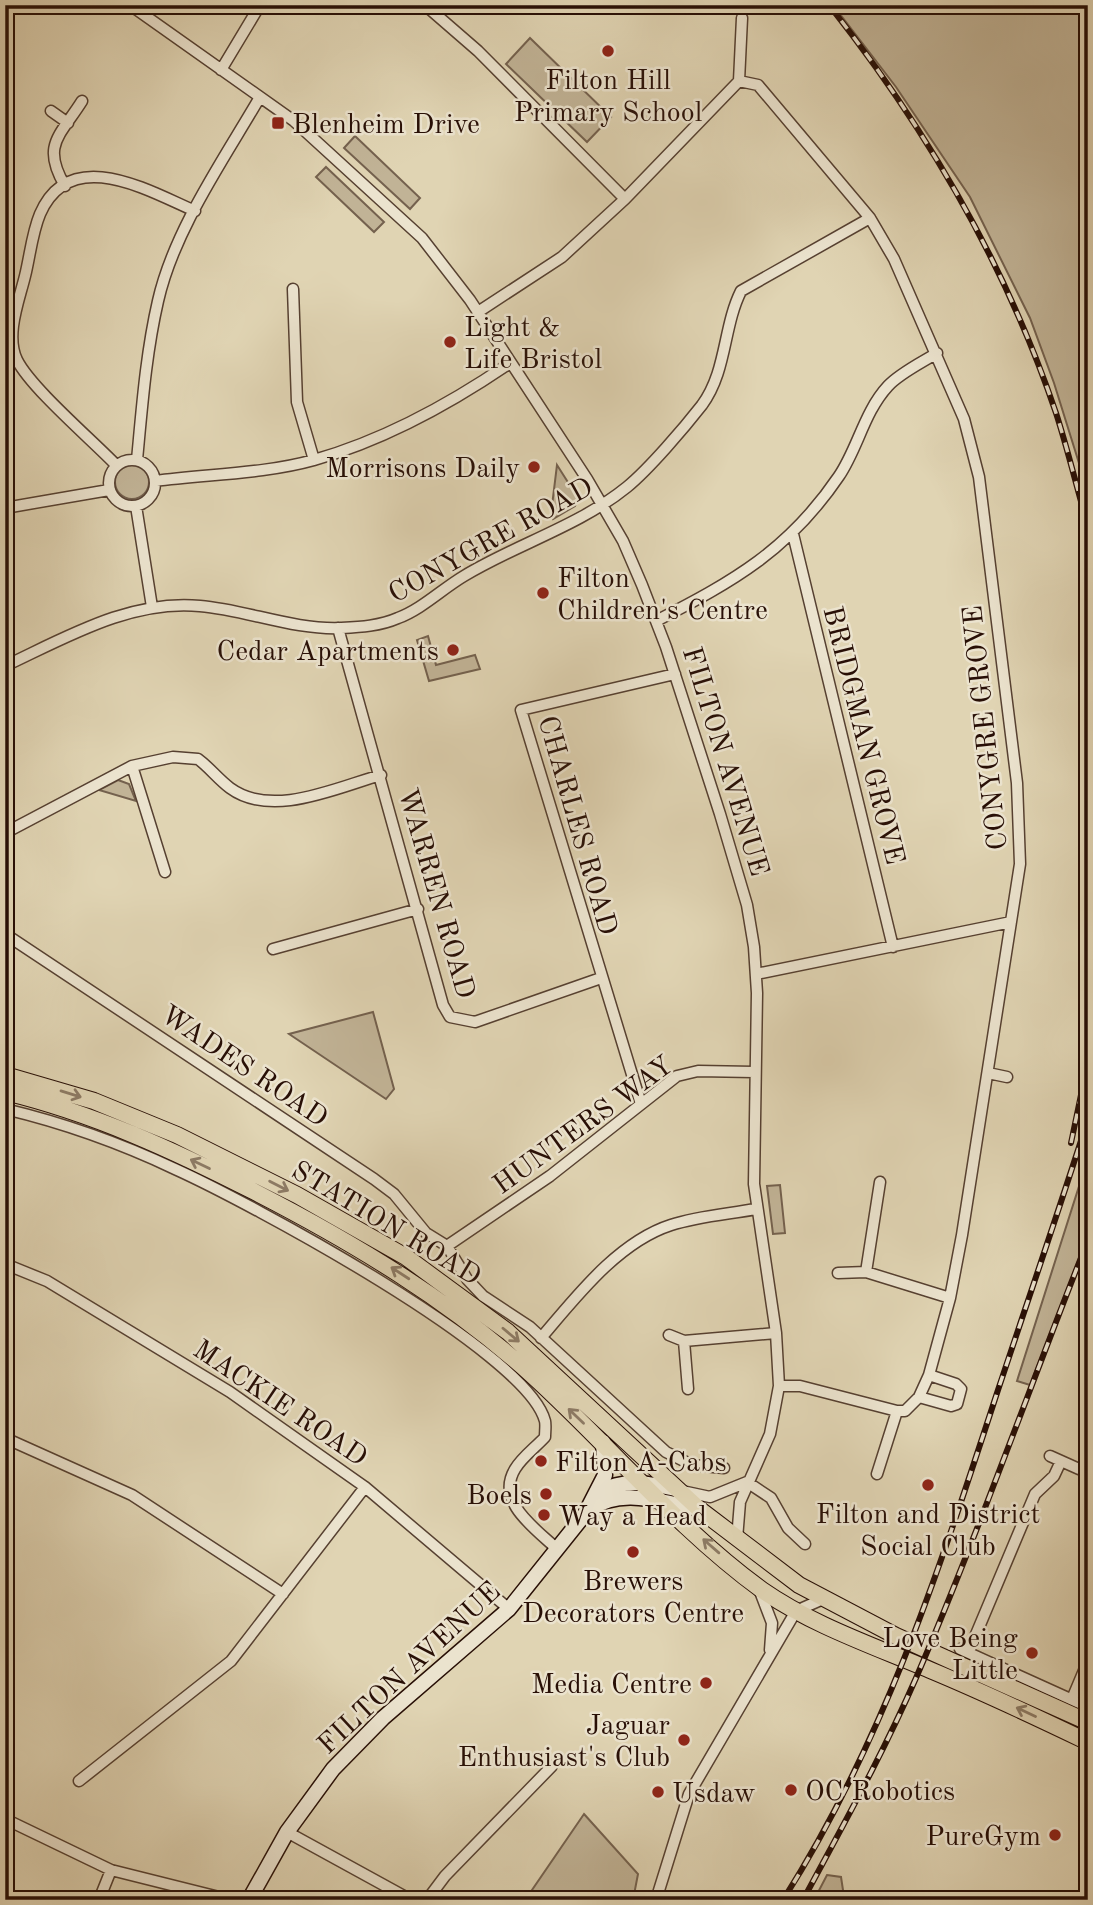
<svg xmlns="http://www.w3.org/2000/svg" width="1093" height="1905" font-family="'Old Standard TT',serif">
  <rect width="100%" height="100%" fill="#e0d4b3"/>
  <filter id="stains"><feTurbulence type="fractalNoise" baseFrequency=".00286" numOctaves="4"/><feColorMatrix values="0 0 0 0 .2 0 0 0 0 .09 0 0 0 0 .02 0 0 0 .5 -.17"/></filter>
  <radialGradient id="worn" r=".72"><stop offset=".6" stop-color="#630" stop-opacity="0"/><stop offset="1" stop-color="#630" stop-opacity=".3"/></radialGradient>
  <path fill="#c1b396" stroke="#74614e" stroke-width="2" d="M833 5H1088V492L1054 383 1030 318 970 197 896 87Z
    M530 38 611 117 587 142 506 64Z
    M355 136 420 198 410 209 344 148Z
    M326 167 384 222 374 232 316 177Z
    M557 465 578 498 575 506 553 519 551 514Z
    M115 482a17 17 0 1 1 34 0a17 17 0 1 1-34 0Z
    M428 636 436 665 475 655 480 669 429 681 417 640Z
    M118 780 129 784 136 801 99 790Z
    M373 1012 394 1089 386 1099 289 1034Z
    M1088 1158V1235L1030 1385 1017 1381Z
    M780 1185 785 1233 773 1234 767 1186Z
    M584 1814 638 1874 633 1900H546L532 1890Z
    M827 1875 841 1877 843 1890 835 1900H814Z"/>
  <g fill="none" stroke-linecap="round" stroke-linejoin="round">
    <g stroke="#564031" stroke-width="13">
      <path id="street" d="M130 5 294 121 422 238 470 300 587 479 623 541 642 585 666 647 720 814 747 905 754 947 757 993 754 1184 776 1333 779 1386 770 1434 740 1502 737 1539
        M425 5 478 51 625 199
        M742 18 739 81 758 85 870 218 894 259 964 419 979 477 1017 783 1020 864 962 1235 950 1298 929 1375 919 1397 905 1411H897L800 1386H779
        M221 70 260 5
        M51 111 68 123
        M65 186C41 145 60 136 82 101
        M293 289 297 402 314 460
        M478 312 562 257 625 199 739 81
        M109 483a23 23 0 1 1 46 0a23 23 0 1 1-46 0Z
        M137 460C142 407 146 353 158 301 174 230 224 159 260 97
        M116 465C92 440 31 388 17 360 5 335 19 301 25 276 30 256 32 233 40 214 70 144 149 191 195 211
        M155 481C207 474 264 474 314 460 385 440 450 404 510 363
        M136 506 152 607
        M5 508 109 490
        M793 534 893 947
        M656 621C734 581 789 550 839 476 858 448 864 412 888 386 900 373 921 363 937 353
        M338 628 443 1005 450 1017 475 1022 601 978
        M5 666C65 638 131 599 200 606 247 610 293 630 341 628 360 627 380 626 398 618 422 609 442 589 464 576 517 544 579 526 627 487 649 469 684 428 702 405 727 371 723 327 741 291L870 218
        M132 766 165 872
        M5 833 132 766 173 757 198 759C209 767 218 779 230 788 272 819 338 787 381 775
        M5 934 374 1179 394 1194 426 1233 447 1246
        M273 949 418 909
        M756 974 1011 922
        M988 1073 1007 1077
        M641 1104 521 710 675 674
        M5 1109C64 1123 120 1143 175 1169 246 1201 527 1351 545 1421 546 1425 545 1432 545 1437 536 1447 522 1457 515 1469 495 1502 536 1529 557 1549
        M447 1246 467 1279 483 1296 530 1327 666 1452 692 1465 724 1468
        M447 1246 550 1176 677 1076 698 1071 754 1072
        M5 1264 47 1281 230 1392 365 1487 509 1609
        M866 1272 880 1182
        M838 1273 866 1272 950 1298
        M669 1335 684 1341 688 1389
        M541 1338C576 1297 618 1242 671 1225 698 1216 729 1214 756 1209
        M684 1341 776 1333
        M919 1397 951 1406 957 1404 961 1389 956 1384 929 1375
        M5 1438 132 1495 283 1594
        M1050 1456 1079 1469
        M877 1474 897 1411
        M747 1482 771 1498 788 1528 805 1544
        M682 1491 710 1497 747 1482
        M759 1589 772 1623 770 1650
        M960 1649 1088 1707
        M969 1651 1035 1494 1054 1476 1061 1461
        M1072 1699 1088 1661
        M79 1781 231 1661 365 1487
        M5 1819 111 1870 231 1900
        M287 1832 411 1900
        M99 1900 111 1870
        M427 1900 445 1876 552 1766
        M656 1900 689 1794 796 1611 823 1599"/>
    </g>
    <g stroke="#280f06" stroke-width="17">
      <path id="secondary" d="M598 1492C625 1478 648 1483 676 1489
        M589 1510C622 1486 662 1503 699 1509
        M249 1900 287 1832 333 1769 383 1718 509 1609 585 1514 605 1475 603 1442"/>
    </g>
    <g stroke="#280f06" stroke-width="18">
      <path id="primary" d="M5 1075 94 1101 177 1135 297 1195 406 1257 508 1332 699 1509 799 1585 896 1636 1088 1722
        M5 1092C93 1113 175 1151 255 1192 354 1243 449 1300 532 1375 609 1445 678 1529 762 1590 812 1625 874 1646 930 1670 983 1692 1036 1717 1088 1742"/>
    </g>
    <use href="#street" stroke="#ebe3ce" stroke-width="10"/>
    <use href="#secondary" stroke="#ebe3ce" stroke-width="14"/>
    <use href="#primary" stroke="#e0d4b3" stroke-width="16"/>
    <g stroke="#280f06" stroke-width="6">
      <path id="rail" d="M829 5C926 128 1006 265 1056 413 1068 450 1077 489 1088 526
        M1071 1143 1088 1061
        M783 1900C885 1739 939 1570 998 1390 1028 1300 1059 1210 1088 1119
        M803 1900C842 1827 883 1754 916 1678 978 1534 1030 1386 1088 1240"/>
    </g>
    <use href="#rail" stroke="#ebe3ce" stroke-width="3.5" stroke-dasharray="10" stroke-linecap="butt"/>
  </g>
  <defs><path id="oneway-shaft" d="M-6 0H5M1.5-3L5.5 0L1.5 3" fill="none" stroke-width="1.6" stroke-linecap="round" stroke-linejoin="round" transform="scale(1.75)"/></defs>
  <g stroke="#8d7b65">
    <use href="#oneway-shaft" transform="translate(71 1094) rotate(17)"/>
    <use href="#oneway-shaft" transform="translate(200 1164) rotate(-154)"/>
    <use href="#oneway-shaft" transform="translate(279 1186) rotate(27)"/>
    <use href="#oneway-shaft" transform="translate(400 1273) rotate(-147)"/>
    <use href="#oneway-shaft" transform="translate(511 1335) rotate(40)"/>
    <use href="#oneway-shaft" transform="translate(576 1416) rotate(-136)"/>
    <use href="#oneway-shaft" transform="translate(711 1546) rotate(-139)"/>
    <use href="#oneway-shaft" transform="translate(1026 1712) rotate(-155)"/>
  </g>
  <g fill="#8f2418" stroke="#ebe3ce" stroke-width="2.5">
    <circle cx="608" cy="51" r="7"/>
    <rect x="271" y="116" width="14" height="14" rx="3.5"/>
    <circle cx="450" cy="342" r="7"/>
    <circle cx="534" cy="467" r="7"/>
    <circle cx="543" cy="593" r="7"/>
    <circle cx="453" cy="650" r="7"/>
    <circle cx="541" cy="1461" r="7"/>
    <circle cx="928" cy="1485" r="7"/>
    <circle cx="546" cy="1494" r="7"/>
    <circle cx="544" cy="1515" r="7"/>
    <circle cx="633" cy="1552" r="7"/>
    <circle cx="1032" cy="1653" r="7"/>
    <circle cx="706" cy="1683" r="7"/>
    <circle cx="684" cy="1740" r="7"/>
    <circle cx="791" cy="1790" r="7"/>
    <circle cx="658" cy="1792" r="7"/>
    <circle cx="1055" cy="1835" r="7"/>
  </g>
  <g text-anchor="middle" stroke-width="5" stroke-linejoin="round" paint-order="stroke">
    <g font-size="28" fill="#280f06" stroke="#ebe3ce" text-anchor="start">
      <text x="608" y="89" text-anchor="middle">Filton Hill<tspan x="608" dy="32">Primary School</tspan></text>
      <text x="292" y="133">Blenheim Drive</text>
      <text x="464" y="336">Light &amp;<tspan x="464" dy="32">Life Bristol</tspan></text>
      <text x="520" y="477" text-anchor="end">Morrisons Daily</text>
      <text x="557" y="587">Filton<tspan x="557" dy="32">Children's Centre</tspan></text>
      <text x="439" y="660" text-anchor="end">Cedar Apartments</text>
      <text x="555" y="1471">Filton A-Cabs</text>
      <text x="532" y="1504" text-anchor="end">Boels</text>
      <text x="928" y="1523" text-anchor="middle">Filton and District<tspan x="928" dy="32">Social Club</tspan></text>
      <text x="558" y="1525">Way a Head</text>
      <text x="633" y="1590" text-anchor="middle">Brewers<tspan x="633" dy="32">Decorators Centre</tspan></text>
      <text x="1018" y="1647" text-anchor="end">Love Being<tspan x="1018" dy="32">Little</tspan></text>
      <text x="692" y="1693" text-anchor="end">Media Centre</text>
      <text x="670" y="1734" text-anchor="end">Jaguar<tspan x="670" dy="32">Enthusiast's Club</tspan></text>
      <text x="805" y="1800">OC Robotics</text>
      <text x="672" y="1802">Usdaw</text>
      <text x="1041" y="1845" text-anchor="end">PureGym</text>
    </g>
    <g font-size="28" fill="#280f06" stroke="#ebe3ce">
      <text transform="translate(490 539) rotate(-29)" y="10">CONYGRE ROAD</text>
      <text transform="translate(984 728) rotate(-96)" y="10">CONYGRE GROVE</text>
      <text transform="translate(865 735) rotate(76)" y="10">BRIDGMAN GROVE</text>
      <text transform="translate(727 761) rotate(73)" y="10">FILTON AVENUE</text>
      <text transform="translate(579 825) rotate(74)" y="10">CHARLES ROAD</text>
      <text transform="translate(438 893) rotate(74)" y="10">WARREN ROAD</text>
      <text transform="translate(245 1065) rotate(34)" y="10">WADES ROAD</text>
      <text transform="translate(582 1124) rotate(-36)" y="10">HUNTERS WAY</text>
      <text transform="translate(387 1222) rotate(31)" y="10">STATION ROAD</text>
      <text transform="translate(281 1402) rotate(34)" y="10">MACKIE ROAD</text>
      <text transform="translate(408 1667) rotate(-43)" y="10">FILTON AVENUE</text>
    </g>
  </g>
  <rect width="1093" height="1905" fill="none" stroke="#e0d4b3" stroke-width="28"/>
  <rect x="7" y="7" width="1079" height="1891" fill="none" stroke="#280f06" stroke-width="3.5"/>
  <rect x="14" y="14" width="1065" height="1877" fill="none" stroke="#280f06" stroke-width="2"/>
  <rect width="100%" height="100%" filter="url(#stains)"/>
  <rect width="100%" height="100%" fill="url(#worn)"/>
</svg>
